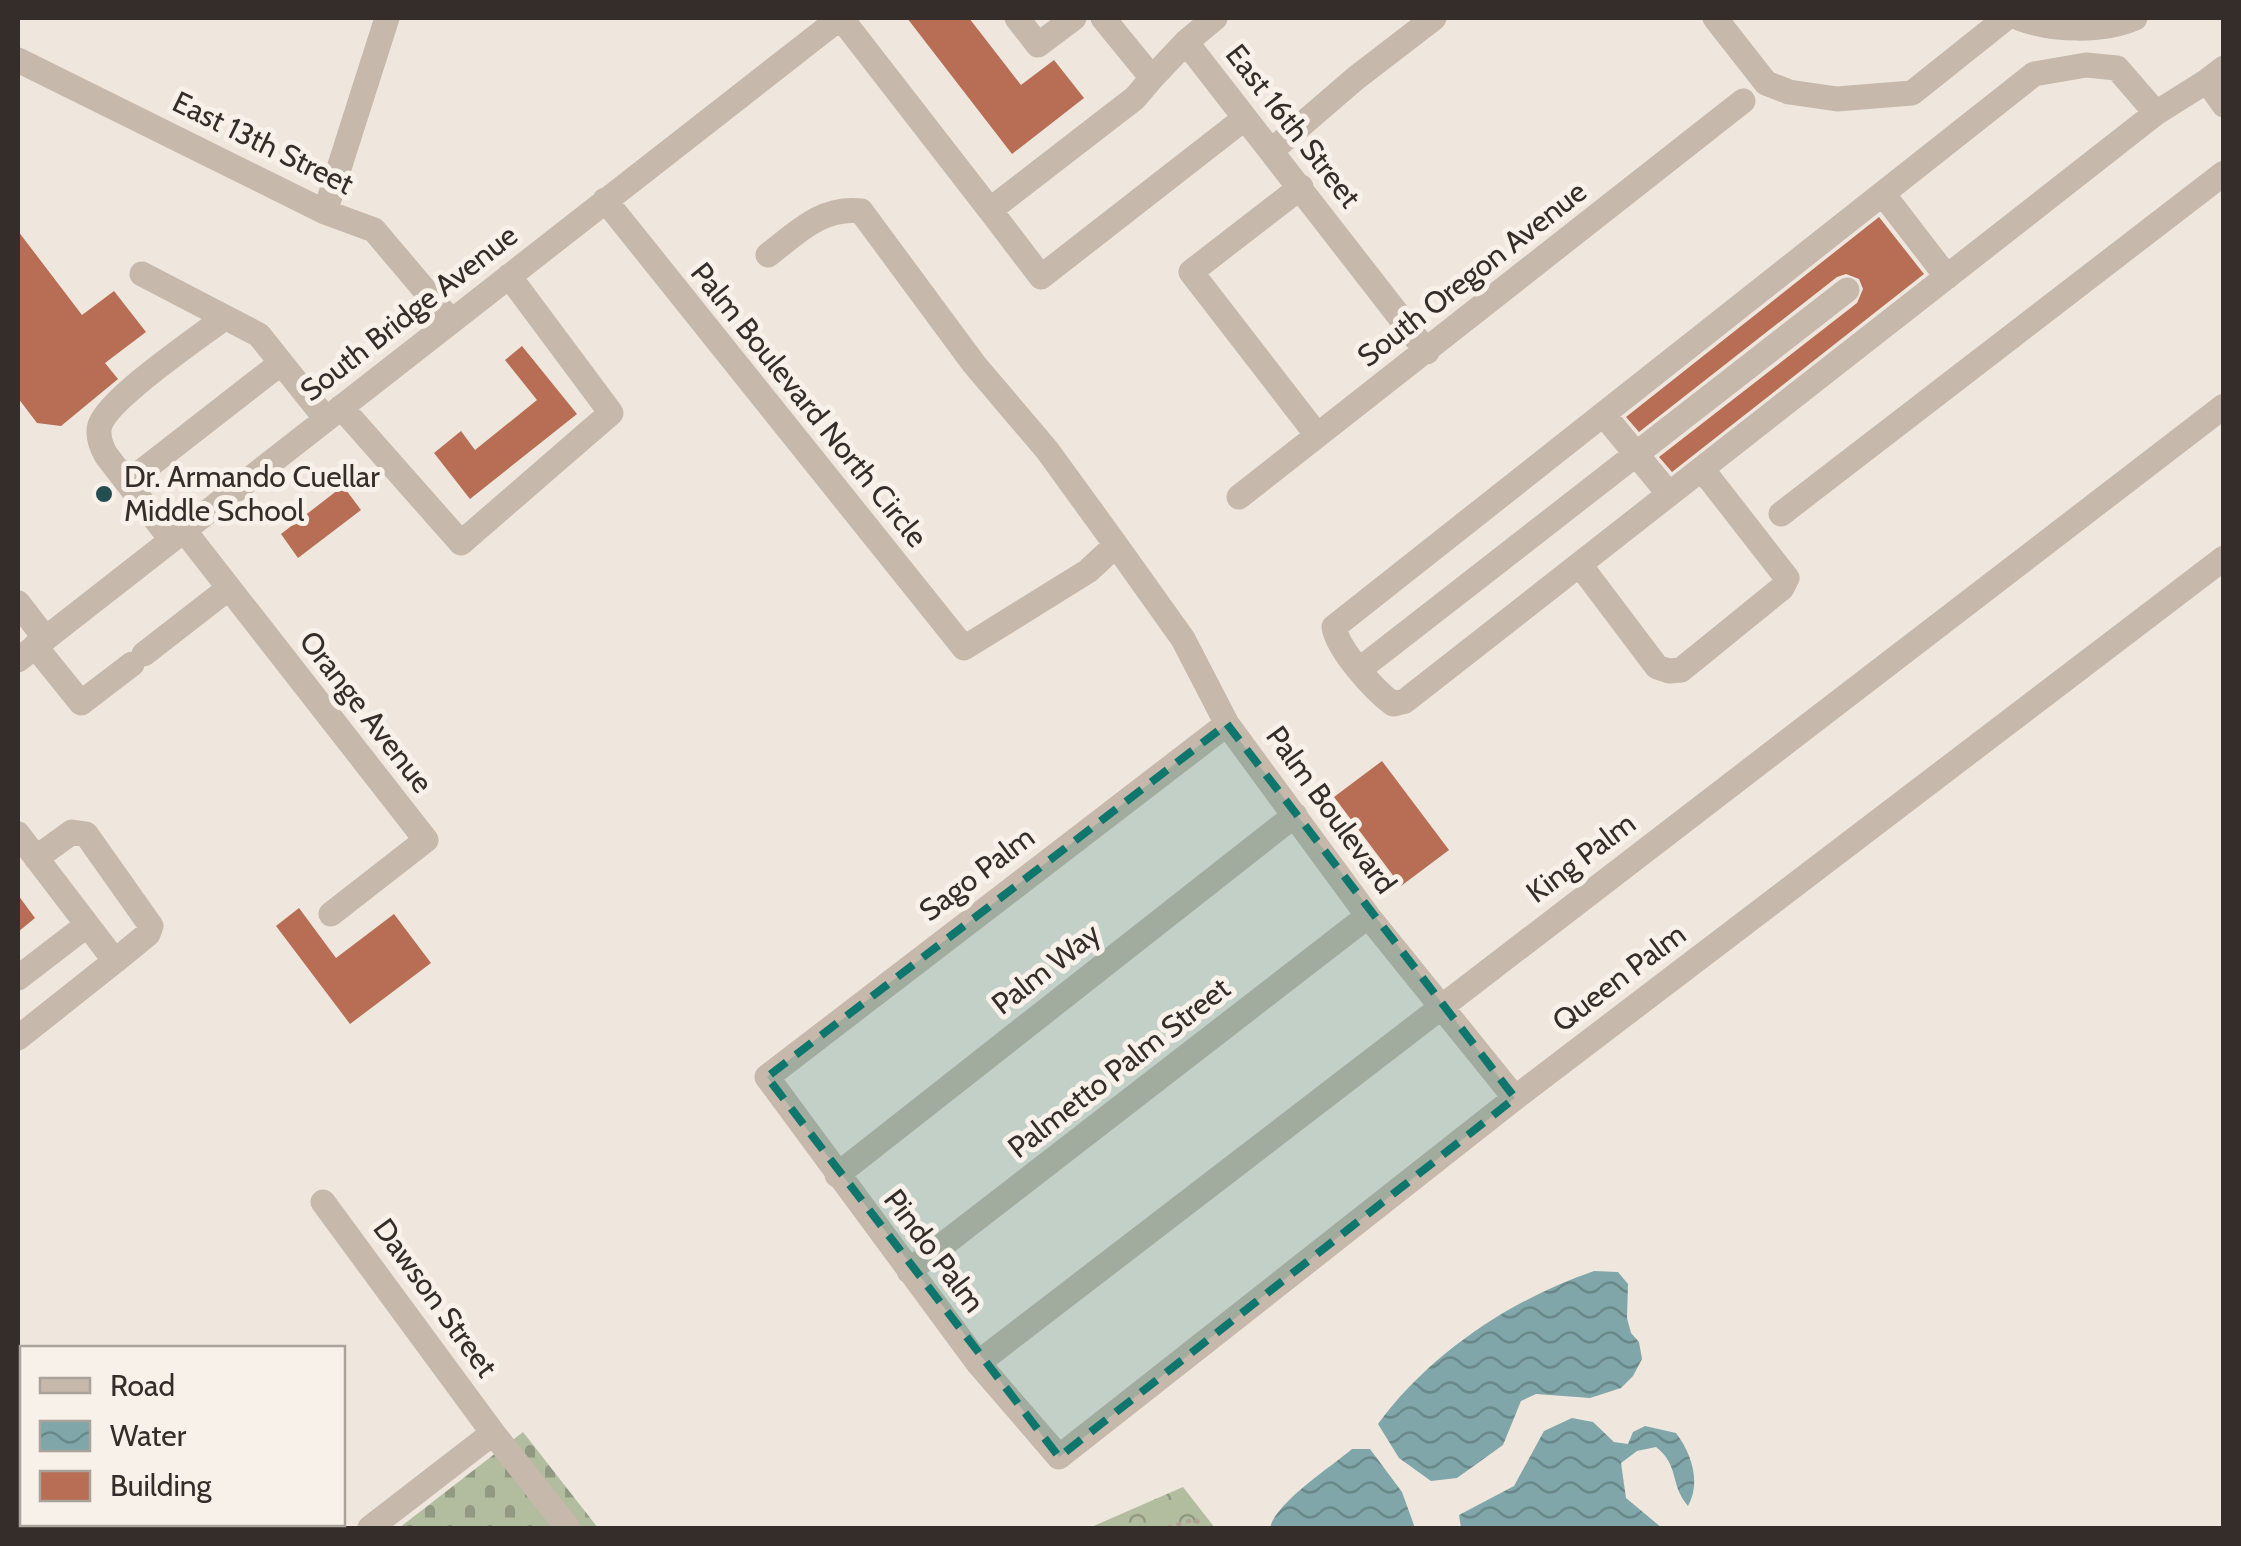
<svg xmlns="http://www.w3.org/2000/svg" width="2241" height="1546" font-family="Cabin,sans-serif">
  <defs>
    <pattern id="cemetery-stones" width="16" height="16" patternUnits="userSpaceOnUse" patternTransform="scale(2.5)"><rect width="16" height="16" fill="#b2bc9f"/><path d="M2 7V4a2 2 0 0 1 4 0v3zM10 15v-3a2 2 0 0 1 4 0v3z" fill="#929982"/></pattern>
    <pattern id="park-crowns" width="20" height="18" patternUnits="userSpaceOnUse" patternTransform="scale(2.5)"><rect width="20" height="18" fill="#b2bc9f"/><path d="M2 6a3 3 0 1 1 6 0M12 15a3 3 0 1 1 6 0" fill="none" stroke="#929982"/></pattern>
    <pattern id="water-waves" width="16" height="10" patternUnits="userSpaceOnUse" patternTransform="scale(2.5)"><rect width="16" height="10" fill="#80a6a9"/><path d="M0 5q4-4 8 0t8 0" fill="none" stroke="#6a888a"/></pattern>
  </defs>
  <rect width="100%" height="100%" fill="#efe7de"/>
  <path fill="url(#cemetery-stones)" d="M523 1432 598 1528H399Z"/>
  <path fill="url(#park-crowns)" d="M1183 1487 1215 1528H1089Z"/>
  <path fill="url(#water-waves)" d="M1594 1271 1618 1272 1628 1284 1627 1318 1631 1333 1639 1342 1642 1359 1633 1376 1621 1388 1590 1398 1536 1394 1521 1401 1503 1445 1457 1478 1431 1481 1399 1458 1378 1424C1430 1353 1512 1299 1594 1271Z
    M1572 1418 1593 1422 1614 1442 1628 1444 1633 1432 1645 1426 1676 1433C1692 1454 1701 1483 1688 1506 1669 1483 1680 1466 1656 1447L1637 1451 1621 1463 1626 1498 1662 1528H1461L1459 1515 1514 1486 1544 1431Z
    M1352 1449H1370L1402 1492 1415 1528H1270C1275 1503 1331 1467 1352 1449Z"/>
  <path fill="#b76e54" d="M907 18H969L1021 85 1054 60 1084 98 1012 154Z
    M1879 217 1924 274 1672 472 1659 457 1857 303 1863 289 1859 279 1846 274 1837 277 1639 432 1626 417Z
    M18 231 82 315 114 291 146 332 105 363 118 379 61 426 37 423 18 398Z
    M522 346 577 414 470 499 434 453 461 431 475 450 537 400 505 360Z
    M343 486 361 510 298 558 281 534Z
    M1382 761 1449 850 1401 886 1334 797Z
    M18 895 35 918 18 932Z
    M299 908 336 958 394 914 431 963 350 1024 276 926Z"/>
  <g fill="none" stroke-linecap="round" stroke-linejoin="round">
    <path stroke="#b1a295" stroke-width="4" stroke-dasharray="5 5" stroke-linecap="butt" d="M1167 1528 1195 1519 1203 1528"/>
    <path stroke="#c6b8ab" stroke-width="25" d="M841 18 990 210 1135 98 1152 78
      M1017 18 1038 45 1074 18
      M1103 18 1152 78 1186 42 1427 352
      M1715 18 1766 83 1789 92 1837 99 1912 93 2006 18
      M2019 18C2052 31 2103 32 2135 18
      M1186 42 1215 18
      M18 60 325 212 374 230 451 321
      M2224 68 2207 81 2224 105
      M2156 113 2117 68 2086 65 2034 74 1334 627C1338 650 1374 690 1393 704L1405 701C1656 505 1906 309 2156 113L2207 81
      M1271 151 1356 78 1434 18
      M1301 187 1191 272 1317 435
      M1883 194 1947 277
      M605 200 964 648 1088 571 1116 545
      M990 210 1041 277 1245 118
      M325 212 387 18
      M768 255C797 233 822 206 861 211L974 364 1047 450 1116 545 1183 639 1227 724 1368 916 1515 1098
      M142 274 259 335 326 419
      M341 407 461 543 611 413 509 276
      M1604 415 1669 494
      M128 482 281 363
      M1239 497 1743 101
      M1781 514 2224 173
      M183 529 426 840 331 914
      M170 538 106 455C101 446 97 435 100 425 109 398 198 338 224 318
      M1580 565 1657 667 1669 671 1681 670 1782 588 1787 578 1702 469
      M18 603 45 638
      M35 646 81 703 132 664
      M144 654 229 588
      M18 660 840 18
      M1360 669 1847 290
      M1227 724 767 1077 978 1363 1059 1457 1515 1098 2224 558
      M18 834 115 961 18 1038
      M36 858 72 832 86 834 151 926 148 934 115 961
      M18 978 87 925
      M837 1175 1295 815
      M323 1202 493 1433 568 1528
      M909 1271 1368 916
      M978 1363 2224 406
      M239 1524 243 1528
      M370 1528 493 1433"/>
  </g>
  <path fill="#0f766e" fill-opacity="0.2" stroke="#0f766e" stroke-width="8" stroke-dasharray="20 12" stroke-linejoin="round" d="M1227 724 1515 1098 1059 1457 767 1077Z"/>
  <circle fill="#244d51" stroke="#f7f1e9" stroke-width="4" cx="104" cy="494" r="10"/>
  <g text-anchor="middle" stroke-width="10" stroke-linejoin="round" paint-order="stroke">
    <g font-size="30" fill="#352d29" stroke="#f7f1e9">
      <text transform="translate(1293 126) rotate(52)" y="10">East 16th Street</text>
      <text transform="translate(263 143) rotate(26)" y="10">East 13th Street</text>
      <text transform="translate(1472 274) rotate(-38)" y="10">South Oregon Avenue</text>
      <text transform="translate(409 313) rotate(-38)" y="10">South Bridge Avenue</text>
      <text transform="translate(809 405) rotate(51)" y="10">Palm Boulevard North Circle</text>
      <text transform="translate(366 712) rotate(52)" y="10">Orange Avenue</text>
      <text transform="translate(1331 810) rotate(54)" y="10">Palm Boulevard</text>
      <text transform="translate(1581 858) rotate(-37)" y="10">King Palm</text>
      <text transform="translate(977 874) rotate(-37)" y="10">Sago Palm</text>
      <text transform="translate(1046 969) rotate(-38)" y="10">Palm Way</text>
      <text transform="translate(1619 978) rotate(-37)" y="10">Queen Palm</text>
      <text transform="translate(1119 1068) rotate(-38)" y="10">Palmetto Palm Street</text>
      <text transform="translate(934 1251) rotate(53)" y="10">Pindo Palm</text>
      <text transform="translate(435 1298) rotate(54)" y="10">Dawson Street</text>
    </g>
    <g font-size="30" fill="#352d29" stroke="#f7f1e9" text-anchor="start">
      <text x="124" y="487">Dr. Armando Cuellar<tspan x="124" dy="34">Middle School</tspan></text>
    </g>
  </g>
  <rect width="2241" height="1546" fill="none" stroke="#352d29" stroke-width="40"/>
  <rect x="20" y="1346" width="325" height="180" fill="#f7f1e9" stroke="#a9a39c" stroke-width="2.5"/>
  <rect x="40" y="1378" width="50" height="15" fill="#c6b8ab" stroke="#a9a39c" stroke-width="2.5"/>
  <text x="110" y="1396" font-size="30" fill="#352d29">Road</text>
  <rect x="40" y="1421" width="50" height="30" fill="url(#water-waves)" stroke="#a9a39c" stroke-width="2.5"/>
  <text x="110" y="1446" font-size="30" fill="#352d29">Water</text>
  <rect x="40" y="1471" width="50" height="30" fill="#b76e54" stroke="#a9a39c" stroke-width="2.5"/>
  <text x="110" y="1496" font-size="30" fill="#352d29">Building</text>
</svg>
